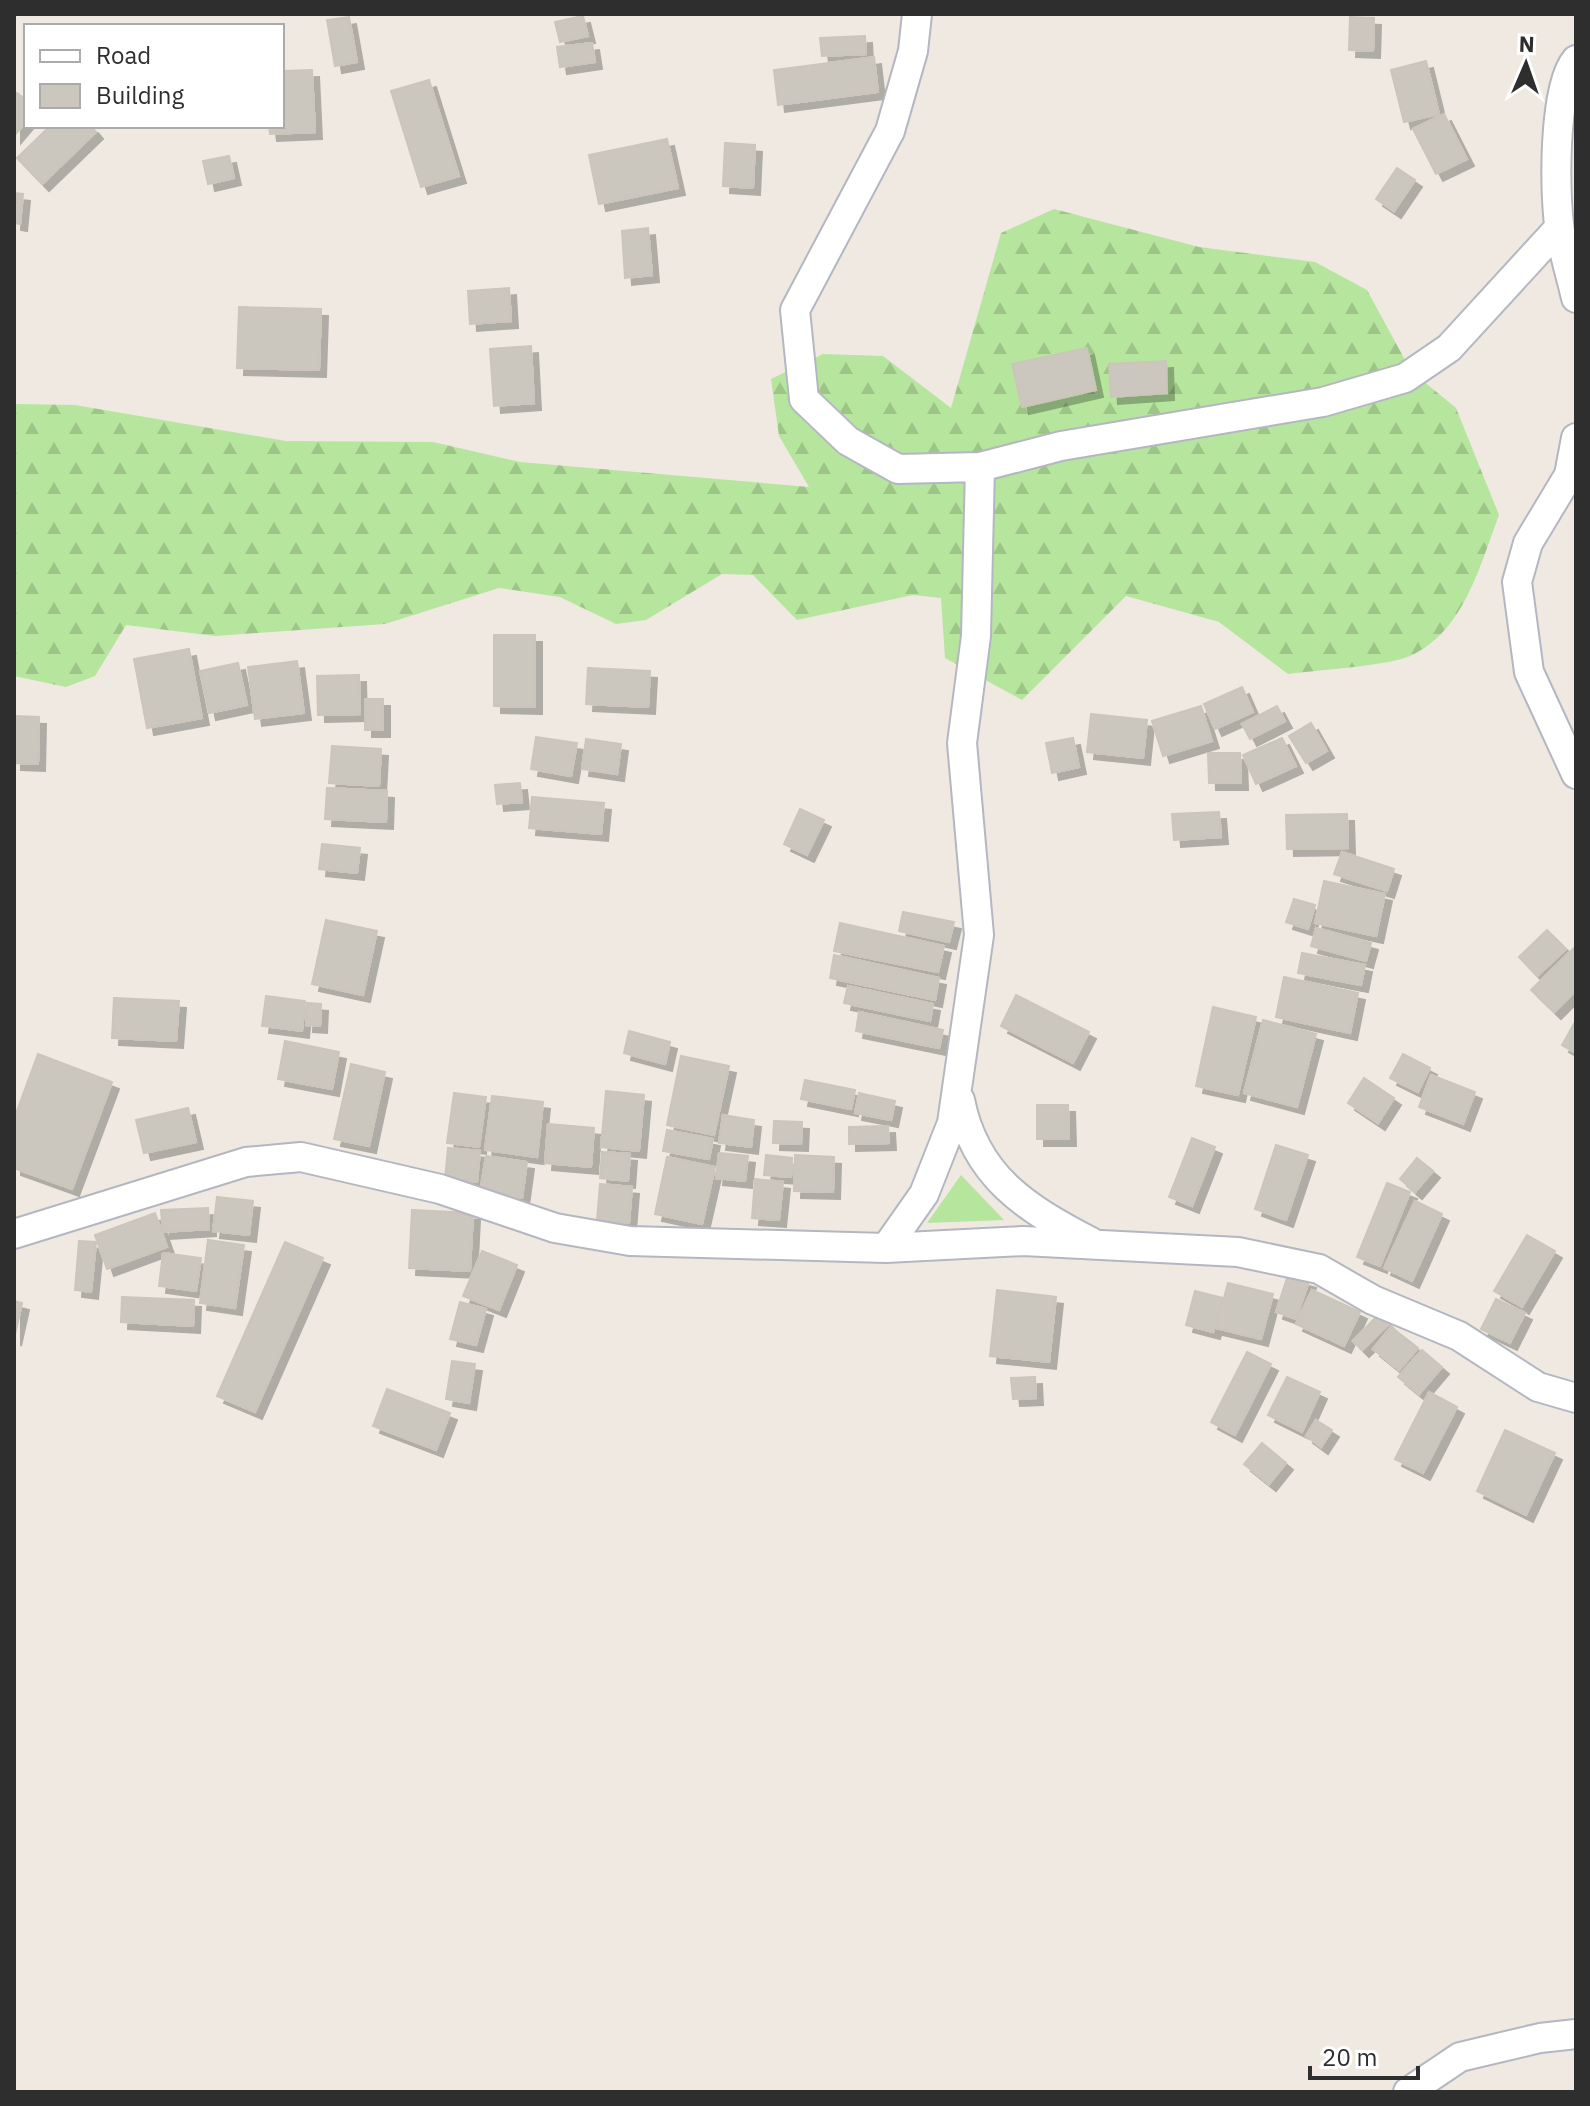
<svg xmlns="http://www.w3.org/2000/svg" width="1590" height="2106" font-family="'IBM Plex Sans',sans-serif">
  <defs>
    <pattern id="forest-firs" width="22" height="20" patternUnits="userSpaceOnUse" patternTransform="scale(2)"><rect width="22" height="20" fill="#b6e59e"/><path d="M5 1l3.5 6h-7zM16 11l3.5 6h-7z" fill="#9dc588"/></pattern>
    <filter id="shadow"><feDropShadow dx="7" dy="7" stdDeviation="0" flood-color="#0004"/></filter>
  </defs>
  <rect width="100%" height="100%" fill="#efe9e1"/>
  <path fill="url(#forest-firs)" d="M1054 209 1199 247 1315 262 1367 290 1411 371 1456 408 1499 515C1480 565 1464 632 1410 656 1388 666 1316 670 1288 674L1219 622 1126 596 1022 700 945 658 941 598 913 595 797 620 753 575 722 574 646 620 616 624 560 597 499 588 385 624 215 636 126 625 95 676 66 687 14 676V404L75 405 286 441 433 442 520 462 809 487 779 436 771 379 823 354 883 356 951 408 1001 233Z"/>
  <path fill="#b6e59e" d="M961 1175 1004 1220 927 1223Z"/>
  <path fill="#cbc7bf" stroke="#cbc5ba" stroke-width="2" filter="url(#shadow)" d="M583 16 588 36 560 42 555 22Z
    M349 17 357 62 335 66 327 20Z
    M1350 17 1374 18 1373 51 1349 50Z
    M865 36 866 54 822 56 820 38Z
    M592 43 595 62 560 67 557 47Z
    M874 57 878 92 778 105 774 70Z
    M1426 61 1439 114 1404 122 1391 70Z
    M312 70 315 132 270 134 269 126H282V71Z
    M429 80 459 176 421 187 391 91Z
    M17 93 26 100V122L14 136V96Z
    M1444 114 1467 159 1436 174 1413 129Z
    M50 126H91L96 132 42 184 17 158Z
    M667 139 678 188 599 204 589 155Z
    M725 143 755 145 753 188 723 186Z
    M229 156 234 178 208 184 203 161Z
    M1397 168 1415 180 1394 211 1376 199Z
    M14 193 23 194 20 224 14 223Z
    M648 228 652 275 625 278 622 231Z
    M509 288 511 321 470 324 468 291Z
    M239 307 321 309 319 370 237 368Z
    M531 346 534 403 494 406 490 349Z
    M1087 348 1096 390 1022 407 1012 364Z
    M1166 361 1167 393 1111 397 1109 364Z
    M494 635H535V707L494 706Z
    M189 649 202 718 147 728 134 659Z
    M297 661 304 713 255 719 248 667Z
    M238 663 247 705 209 713 200 671Z
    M588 668 650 671 648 707 586 704Z
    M359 675 360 714 318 715 317 676Z
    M1242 687 1253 712 1215 729 1204 704Z
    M365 699H383V730H365Z
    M1201 706 1212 741 1163 756 1152 721Z
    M1277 706 1285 721 1250 739 1242 724Z
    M1091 714 1147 720 1143 758 1087 752Z
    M14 716 39 717 38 764 14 763Z
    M1311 723 1327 751 1306 763 1289 736Z
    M536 737 577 743 571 776 531 769Z
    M1073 738 1079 767 1052 773 1046 743Z
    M1282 738 1296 766 1256 784 1243 755Z
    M586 739 621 744 617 774 582 769Z
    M332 746 381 749 379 786 329 783Z
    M1208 753H1240L1241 783H1209Z
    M520 783 522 802 497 804 495 785Z
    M327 788 387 791 386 822 325 819Z
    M532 797 604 803 601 834 529 828Z
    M800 809 824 820 807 855 784 844Z
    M1219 812 1221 837 1174 840 1172 814Z
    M1347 814 1348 848 1287 849 1286 815Z
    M322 844 360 848 357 873 319 869Z
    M1342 852 1394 869 1387 891 1334 874Z
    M1324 881 1385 894 1376 936 1315 923Z
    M1294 899 1315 905 1308 929 1286 922Z
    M903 912 954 922 949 942 899 931Z
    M326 920 377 931 363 995 312 984Z
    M840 923 944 946 938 972 834 951Z
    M1316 928 1371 943 1366 961 1311 946Z
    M1547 930 1566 949 1537 976 1519 957Z
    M1575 947 1576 990 1554 1012 1531 990Z
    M1302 953 1365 965 1361 985 1298 973Z
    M834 955 939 978 935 1000 830 978Z
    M1284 977 1358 993 1350 1033 1276 1017Z
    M848 986 933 1004 930 1021 844 1003Z
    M1016 995 1089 1032 1073 1063 1001 1026Z
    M266 996 305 1001 302 1031 262 1026Z
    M114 998 179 1001 176 1041 112 1038Z
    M307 1003 321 1004 320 1026 306 1025Z
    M1213 1007 1256 1017 1238 1095 1196 1086Z
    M859 1012 943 1030 939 1048 856 1031Z
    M1263 1020 1316 1034 1297 1107 1244 1093Z
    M1576 1020V1053L1562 1045Z
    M629 1031 670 1042 665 1064 624 1053Z
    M285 1041 339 1052 332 1089 278 1079Z
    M38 1054 112 1082 72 1189 14 1168V1119Z
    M1403 1054 1430 1068 1418 1092 1390 1078Z
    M681 1056 729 1066 714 1135 667 1125Z
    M351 1064 385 1072 369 1146 334 1139Z
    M1431 1075 1475 1092 1463 1124 1419 1107Z
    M1364 1078 1394 1098 1378 1123 1348 1103Z
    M805 1080 855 1090 851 1109 801 1099Z
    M606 1091 644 1095 639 1151 601 1147Z
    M454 1093 486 1097 479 1147 447 1143Z
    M859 1093 895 1101 891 1120 855 1113Z
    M492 1096 543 1102 537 1157 485 1150Z
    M1037 1105H1068L1069 1139H1037Z
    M188 1108 196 1142 144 1153 136 1120Z
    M723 1115 754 1120 751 1147 719 1143Z
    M774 1121 802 1122 801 1144 773 1143Z
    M548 1124 594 1128 591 1167 545 1163Z
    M888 1126 889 1143 849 1144V1127Z
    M667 1130 713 1139 709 1159 663 1151Z
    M1192 1138 1215 1147 1192 1206 1169 1197Z
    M1276 1145 1308 1155 1286 1220 1255 1209Z
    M448 1148 480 1151 477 1182 445 1179Z
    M602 1152 630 1154 628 1181 600 1178Z
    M719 1153 748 1156 745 1181 716 1178Z
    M766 1155 792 1158 791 1177 764 1175Z
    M795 1155 834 1157 833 1192 794 1191Z
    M486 1156 527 1162 522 1198 480 1193Z
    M667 1157 715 1167 702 1224 655 1214Z
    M1417 1158 1433 1171 1415 1192 1400 1179Z
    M755 1179 783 1182 779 1220 752 1218Z
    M1387 1183 1410 1192 1380 1266 1357 1257Z
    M600 1184 632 1187 629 1223 597 1220Z
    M217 1197 253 1201 249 1235 213 1231Z
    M1415 1201 1442 1214 1412 1281 1384 1268Z
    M208 1208 209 1229 163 1232 161 1210Z
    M412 1210 473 1213 470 1271 409 1268Z
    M155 1213 167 1247 107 1269 95 1235Z
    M1527 1235 1555 1251 1522 1307 1494 1291Z
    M208 1240 244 1245 235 1308 200 1303Z
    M79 1241 96 1242 91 1292 75 1290Z
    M285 1242 323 1258 255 1412 217 1396Z
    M482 1251 517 1265 499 1310 463 1296Z
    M163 1253 201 1258 196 1291 159 1286Z
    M1288 1275 1309 1281 1296 1319 1276 1312Z
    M1228 1283 1273 1294 1261 1339 1216 1328Z
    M997 1290 1056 1297 1049 1362 990 1356Z
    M1312 1290 1360 1312 1344 1346 1296 1324Z
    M1195 1291 1223 1298 1213 1332 1186 1325Z
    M122 1297 194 1300 193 1326 121 1322Z
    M1496 1299 1525 1313 1510 1343 1481 1329Z
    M14 1301 22 1303 14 1339Z
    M460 1302 486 1309 476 1345 450 1339Z
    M1379 1314 1389 1324 1362 1350 1353 1341Z
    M1391 1327 1418 1348 1399 1370 1373 1349Z
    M1422 1350 1442 1367 1419 1394 1398 1377Z
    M1247 1352 1271 1364 1235 1435 1211 1422Z
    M452 1361 475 1364 469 1403 446 1399Z
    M1035 1377 1036 1398 1013 1399 1011 1378Z
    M1287 1377 1320 1392 1302 1432 1268 1415Z
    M387 1389 450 1413 436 1450 373 1426Z
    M1429 1392 1457 1407 1423 1473 1395 1459Z
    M1316 1420 1332 1430 1321 1447 1306 1436Z
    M1505 1430 1555 1453 1526 1515 1477 1491Z
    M1262 1443 1286 1463 1269 1484 1244 1464Z"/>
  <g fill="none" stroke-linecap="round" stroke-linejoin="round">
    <g stroke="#b4b7c1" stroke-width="32">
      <path id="minor" d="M917 14 913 51 890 131 795 310 804 399 848 441 898 469 980 467 1061 446 1323 402 1405 378 1449 348 1559 228
        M1576 60C1553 87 1554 195 1560 231 1564 254 1571 276 1576 298
        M1576 438 1569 475 1528 543 1517 582 1529 672 1576 774
        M960 1100C975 1177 1026 1208 1091 1242
        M14 1234 246 1162 301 1157 440 1189 555 1228 630 1241 886 1248 1023 1241 1238 1252 1319 1269 1373 1300 1459 1336 1538 1387 1576 1398
        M886 1248 924 1194 952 1123 979 935 962 743 976 636 980 467
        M1408 2092 1460 2057 1540 2038 1576 2034"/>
    </g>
    <use href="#minor" stroke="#fff" stroke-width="28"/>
  </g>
  <rect width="1590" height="2106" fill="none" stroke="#2e2e2e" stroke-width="32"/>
  <rect x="24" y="24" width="260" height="104" fill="#ffffff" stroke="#ababab" stroke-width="2"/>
  <rect x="40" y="50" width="40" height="12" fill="#ffffff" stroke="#ababab" stroke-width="2"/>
  <text x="96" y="64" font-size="24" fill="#2e2e2e">Road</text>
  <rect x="40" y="84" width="40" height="24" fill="#cbc7bf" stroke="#ababab" stroke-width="2"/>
  <text x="96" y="104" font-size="24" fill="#2e2e2e">Building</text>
  <g transform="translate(1526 64) rotate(2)" stroke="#ffffff" stroke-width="6" paint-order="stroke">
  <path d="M0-6L14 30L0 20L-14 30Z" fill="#2e2e2e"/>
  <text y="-12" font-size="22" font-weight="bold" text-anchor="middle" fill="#2e2e2e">N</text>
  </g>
  <path d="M1310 2066v12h108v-12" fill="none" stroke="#2e2e2e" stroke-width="4"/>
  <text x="1322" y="2066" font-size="24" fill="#2e2e2e" stroke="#ffffff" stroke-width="6" paint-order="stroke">20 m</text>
</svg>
